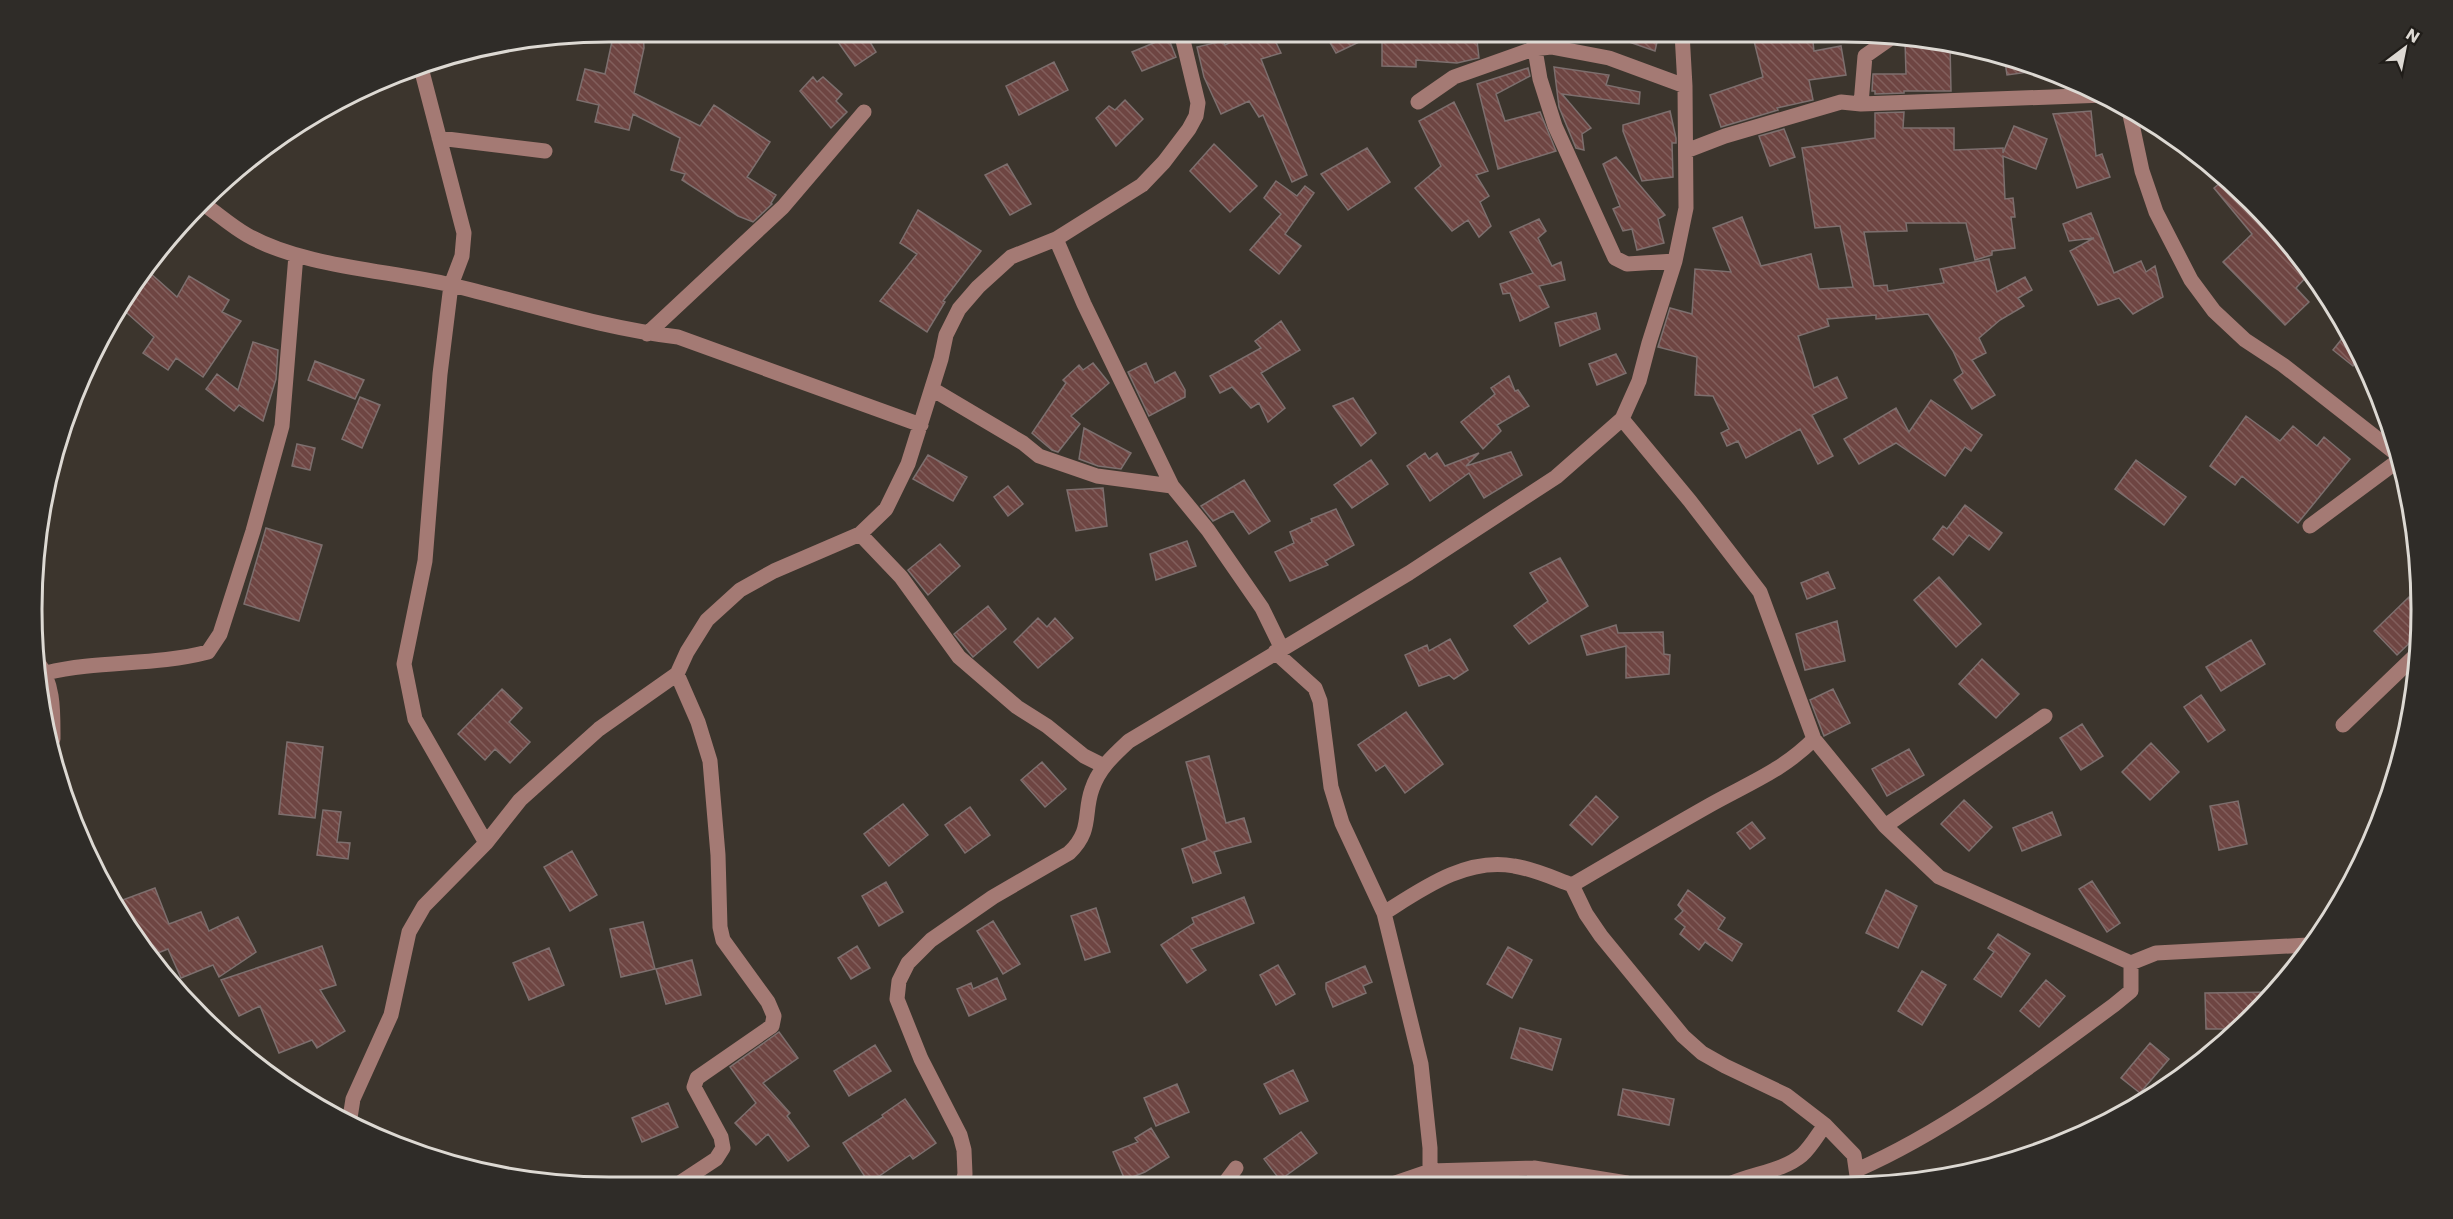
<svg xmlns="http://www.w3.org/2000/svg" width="2453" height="1219" font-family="Poppins,sans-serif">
  <defs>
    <pattern id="building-back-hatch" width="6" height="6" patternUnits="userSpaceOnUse" patternTransform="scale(1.5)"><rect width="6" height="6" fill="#6e4542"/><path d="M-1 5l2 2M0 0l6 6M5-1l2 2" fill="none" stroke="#825f5c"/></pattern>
  </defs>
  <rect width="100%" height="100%" fill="#3c352d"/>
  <path fill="url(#building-back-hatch)" stroke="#7d6f6e" stroke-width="1.5" d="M614 32H643L644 48 634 93 700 126 714 105 770 142 747 177 776 195 771 203 772 204 753 222 738 216 682 180 685 174 671 170 680 138 633 114 629 130 595 122 599 105 577 100 585 69 605 74Z
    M831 32H864L876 52 855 66Z
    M1271 32 1281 53 1261 59 1307 175 1292 182 1263 115 1259 117 1249 101 1221 114 1204 77 1197 47 1223 41 1225 45 1251 33 1257 41Z
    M1324 32H1380L1336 53Z
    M1382 32H1476L1479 58 1457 63 1416 60V67L1382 66Z
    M1609 32H1633L1659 33 1655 51 1609 35Z
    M1752 33H1812L1814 51 1841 46 1846 75 1809 80 1813 100 1777 108 1778 110 1721 127 1710 95 1763 77Z
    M1168 37 1176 57 1142 71 1132 52Z
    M1905 40H1922L1950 44 1951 91H1904V93L1875 94V91H1872L1873 74H1906Z
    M2004 55 2016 60 2043 70 2007 75Z
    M1054 62 1068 90 1019 115 1006 86Z
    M1554 67 1609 75 1606 85 1640 92 1639 104 1562 94 1591 128 1582 134 1584 150 1576 148 1559 107Z
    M1528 68 1530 76 1496 94 1505 121 1540 112 1556 151 1498 169 1477 84Z
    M813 77 817 82 823 77 842 94 836 101 847 112 831 128 800 91Z
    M1125 100 1143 119 1116 146 1096 118 1109 106 1115 110Z
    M1454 102 1488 171 1476 175 1489 196 1480 202 1491 226 1479 237 1468 220 1452 231 1415 188 1441 166 1419 121Z
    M1670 111 1676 138V143H1672L1673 177 1642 181 1623 131V125Z
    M2091 111 2096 156 2102 154 2110 177 2077 188 2053 114Z
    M1904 112 1903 128H1954V150L2003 148V153L2014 126 2047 139 2036 169 2003 156 2005 199 2013 198 2015 217H2011L2015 248 1992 251V255L1975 260 1966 223H1906L1907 231 1864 232 1874 286 1887 285 1888 291 1944 283 1940 269 1989 259 1997 292 2025 277 2032 290 2018 298 2024 306 2000 320 1979 338 1986 353 1972 360 1995 395 1972 409 1954 380 1963 373 1953 351 1928 314 1876 319V315L1827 319 1829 326 1798 336 1814 388 1837 377 1847 398 1812 415 1833 456 1818 464 1800 429 1746 458 1738 441 1727 446 1721 433 1729 429 1713 396 1695 395 1697 357 1658 347 1670 308 1692 314 1695 269 1731 272 1713 228 1742 217 1761 266 1811 254 1819 289 1853 287 1840 226 1815 228 1802 148 1875 138V113Z
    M1784 129 1795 157 1770 166 1759 136Z
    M1214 144 1257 186 1230 212 1190 171Z
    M1367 148 1390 182 1348 210 1321 174Z
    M1616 157 1665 215 1658 219 1664 243 1637 250 1632 229 1623 231 1613 209 1620 206 1603 164Z
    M1007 164 1031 204 1010 215 985 175Z
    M2225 179 2278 228 2310 273 2296 288 2309 302 2285 325 2223 262 2252 234 2214 188Z
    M1276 181 1297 196 1305 186 1314 193 1285 234 1301 246 1279 274 1250 250 1281 214 1264 198Z
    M918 210 981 251 943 301 945 302 927 332 880 301 917 254 900 243Z
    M2091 213 2114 273 2141 261 2146 272 2155 266 2163 297 2133 314 2119 298 2098 305 2070 251 2094 238 2069 241 2063 224Z
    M1539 219 1546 231 1538 238 1552 266 1561 262 1565 280 1539 286 1549 307 1520 321 1510 293 1503 294 1500 284 1533 273 1510 232Z
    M149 272 177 297 189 276 229 300 222 312 241 321 203 377 176 358 168 370 143 353 154 337 119 306Z
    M1596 313 1600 329 1560 346 1555 323Z
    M1281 321 1300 350 1261 373 1285 408 1268 422 1259 403 1251 408 1232 387 1220 393 1210 376 1261 348 1255 341Z
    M2349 330 2360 356 2353 366 2333 350Z
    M253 342 278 350 276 379 263 421 239 405 234 411 206 389 217 374 238 390Z
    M1616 354 1626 373 1597 385 1589 364Z
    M315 361 364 380 355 399 308 380Z
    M1093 363 1109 383 1071 416 1080 424 1058 452 1052 450 1032 433 1066 383 1063 380 1079 365 1083 370Z
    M1146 363 1155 383 1175 372 1185 390V397L1149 416 1128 372Z
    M1509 376 1515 391 1518 390 1529 406 1497 425 1501 431 1483 449 1461 422 1495 394 1491 388Z
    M360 397 380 405 362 448 342 439Z
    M1353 398 1376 433 1361 446 1333 406Z
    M1931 400 1982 435 1971 451 1965 447 1945 476 1896 443 1859 464 1844 439 1896 408 1909 432Z
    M2246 416 2280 441 2293 426 2317 446 2324 437 2350 459 2298 523 2242 476 2235 485 2210 466Z
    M1084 428 1131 453 1121 469 1098 466 1079 459Z
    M297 444 315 448 310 470 292 466Z
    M1511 452 1522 475 1484 498 1469 473 1430 501 1407 466 1425 453 1429 459 1437 453 1445 466 1479 453 1466 466Z
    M928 455 967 477 953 501 913 479Z
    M1371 460 1388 484 1352 508 1334 485Z
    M2136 460 2186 497 2164 525 2115 489Z
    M1244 480 1270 521 1249 534 1233 511 1213 521 1201 506Z
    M1008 486 1023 504 1008 516 994 497Z
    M1103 488 1107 526 1076 531 1067 490Z
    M1965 505 2002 533 1989 550 1969 535 1953 555 1933 539 1943 526 1947 529Z
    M1336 509 1354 545 1325 561 1328 565 1290 581 1275 552 1294 543 1290 532 1312 522 1311 519Z
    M266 528 322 545 299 621 244 604Z
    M1187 541 1196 566 1156 580 1150 554Z
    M940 544 960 566 928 595 908 570Z
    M1560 558 1588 606 1529 644 1514 626 1548 601 1530 573Z
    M1828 572 1835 588 1807 599 1801 583Z
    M1939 577 1981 624 1956 647 1914 600Z
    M2409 597 2419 607 2420 633 2397 655 2374 631Z
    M988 606 1006 629 973 657 954 634Z
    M1038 618 1047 627 1055 618 1073 638 1038 668 1014 642Z
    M1837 621 1845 661 1805 670 1796 634Z
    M1616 625 1618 633 1663 632 1664 654 1670 655 1669 674 1626 678V646L1587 655 1581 636Z
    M1450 639 1468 670 1454 679 1449 675 1419 686 1405 655 1427 645 1429 651Z
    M2251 640 2265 664 2221 691 2206 667Z
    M1982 659 2019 694 1996 718 1959 684Z
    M502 689 522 708 509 722 530 742 510 763 495 749 485 760 458 734Z
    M1833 689 1850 723 1824 736 1810 700Z
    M2201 695 2225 730 2208 742 2184 707Z
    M1406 712 1443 764 1405 793 1385 765 1376 771 1358 745Z
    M2082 724 2103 756 2081 770 2060 738Z
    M287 742 323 747 315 818 279 814Z
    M2151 743 2179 772 2150 800 2122 772Z
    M1909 749 1924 775 1887 796 1872 769Z
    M1209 756 1226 823 1244 818 1251 842 1214 852 1221 873 1193 883 1182 849 1207 840 1186 762Z
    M1042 762 1066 789 1045 807 1021 780Z
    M1596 796 1618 817 1592 845 1570 825Z
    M1964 800 1992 827 1969 851 1941 824Z
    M2238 801 2247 844 2219 850 2210 806Z
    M903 804 928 835 889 866 864 834Z
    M970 807 990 835 965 853 945 825Z
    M323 810 341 812 337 842 350 843 348 859 317 855Z
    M2052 812 2061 835 2022 851 2013 828Z
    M1752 822 1765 838 1750 849 1737 833Z
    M572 851 597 895 570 911 544 867Z
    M2092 881 2120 923 2107 932 2079 889Z
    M886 882 903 912 879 926 862 896Z
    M155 888 169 924 201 912 209 931 238 917 256 952 219 977 213 965 181 978 168 949 155 954 117 902Z
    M1688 890 1725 918 1718 929 1742 944 1732 961 1705 942 1699 950 1680 934 1685 927 1675 919 1683 911 1678 905Z
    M1886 890 1917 906 1898 948 1866 933Z
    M1244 897 1254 923 1191 949 1206 970 1187 983 1161 945 1194 923 1192 918Z
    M1096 908 1110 952 1085 960 1071 916Z
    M993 921 1020 964 1003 974 977 931Z
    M643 922 655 969 621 977 610 929Z
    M1998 934 2030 954 2001 997 1974 979 1994 952 1988 948Z
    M322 946 336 985 320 990 345 1031 317 1048 312 1040 279 1053 260 1006 239 1016 221 980Z
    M857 946 870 968 851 979 838 958Z
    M1508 947 1532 960 1512 998 1487 984Z
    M549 948 564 985 529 1000 513 963Z
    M692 960 701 995 666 1004 656 969Z
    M1278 965 1295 994 1276 1005 1260 975Z
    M1365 966 1372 982 1363 986 1366 993 1333 1007 1326 989V983Z
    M1922 971 1946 985 1922 1025 1898 1011Z
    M997 978 1006 999 969 1016 957 989 971 983 973 989Z
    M2046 980 2065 996 2039 1027 2020 1011Z
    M2277 992 2234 1029H2206L2205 993Z
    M1520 1028 1561 1039 1552 1070 1511 1058Z
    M779 1032 798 1058 763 1083 790 1113 787 1116 809 1146 788 1161 768 1134 756 1145 735 1123 756 1103 730 1067Z
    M2150 1043 2169 1059 2140 1093 2121 1078Z
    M875 1045 891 1071 849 1096 834 1071Z
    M1293 1070 1308 1101 1280 1114 1264 1084Z
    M1177 1084 1189 1112 1156 1126 1144 1098Z
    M1623 1089 1674 1099 1669 1125 1618 1115Z
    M905 1099 936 1143 913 1159 910 1155 869 1183 843 1143 883 1117 882 1115Z
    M668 1103 678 1127 642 1142 632 1118Z
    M1151 1128 1169 1157 1145 1172 1125 1180 1113 1152 1138 1142 1135 1138Z
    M1301 1132 1317 1153 1280 1180 1264 1159Z"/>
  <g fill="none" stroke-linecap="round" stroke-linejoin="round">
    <path stroke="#a47a74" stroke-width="15" d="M1532 32 1540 79 1555 126 1615 258 1627 264 1675 261
      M420 64 464 233 462 256 451 285 440 374 425 561 404 664 415 719 486 843
      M1418 102 1454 77 1533 49 1551 47 1609 58 1685 86
      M1861 104 1865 56 1895 35
      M2129 110 2142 171 2156 212 2191 280 2214 311 2245 340 2283 365 2398 455
      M439 138 545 151
      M1686 151 1725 136 1841 102 1861 104 2105 95
      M202 203C217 213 231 226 247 235 303 267 387 270 451 285 527 303 600 328 678 337L921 425
      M1056 239 1084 304 1172 486 1208 530 1262 608 1282 649
      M647 334 783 207 864 112
      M932 389 1023 443 1039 456 1097 476 1172 486
      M1622 419 1690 501 1760 592 1814 739 1885 826 1939 877 2131 963 2156 953 2308 945
      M2310 526 2399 460
      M860 534 901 577 959 657 1017 707 1047 726 1084 756 1104 766
      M1275 652 1315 688 1320 701 1331 787 1342 823 1384 913 1421 1064 1430 1148V1171
      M37 661C54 684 53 711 53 739
      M46 673C100 660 154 666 208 652L220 634 253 531 282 426 296 255
      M2343 725 2419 652
      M1885 826 2045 716
      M1572 885C1618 858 1664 831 1710 805 1749 783 1782 771 1814 739
      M1384 913C1422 889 1466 857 1514 866 1534 869 1553 878 1572 885L1586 914 1601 936 1683 1036 1702 1053 1725 1066 1786 1095 1825 1125 1854 1155 1858 1183
      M349 1124 353 1099 391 1015 409 932 424 906 486 843 520 800 599 729 677 674 687 652 707 620 740 590 774 571 860 534 886 509 908 464 941 359 946 335 959 309 978 287 1011 257 1056 239 1142 185 1164 162 1189 129 1196 116 1198 103 1181 32
      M1534 1168 1535 1184
      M1857 1170C1950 1129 2032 1065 2114 1005L2131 991V963
      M1732 1183C1755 1173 1783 1171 1802 1155 1811 1147 1818 1134 1825 1125
      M1224 1184 1236 1168
      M1392 1184 1430 1171 1534 1168 1627 1183
      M962 1185 965 1174 964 1150 960 1135 921 1059 897 999 899 981 908 963 931 940 993 897 1069 853C1093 830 1083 814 1092 789 1099 768 1114 755 1129 741L1409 573 1556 477 1622 419 1639 381 1649 343 1675 261 1686 208 1685 86 1682 33
      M675 1186 716 1159 723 1148 721 1137 694 1087 697 1078 772 1026 774 1016 768 1002 723 940 720 927 718 855 710 761 698 722 677 674"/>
  </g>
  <path d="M0 0H2453V1219H0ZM609 42H1844A567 567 0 0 1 2411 609V610A567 567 0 0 1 1844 1177H609A567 567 0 0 1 42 610V609A567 567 0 0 1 609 42Z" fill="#2f2c28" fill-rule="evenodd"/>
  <path fill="none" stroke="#ddd9d3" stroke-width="3" d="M609 42H1844A567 567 0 0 1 2411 609V610A567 567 0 0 1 1844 1177H609A567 567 0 0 1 42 610V609A567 567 0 0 1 609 42Z"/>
  <g transform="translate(2405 48) rotate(32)" stroke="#201d19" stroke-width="4.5" paint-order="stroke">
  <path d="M0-4.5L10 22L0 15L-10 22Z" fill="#ddd9d3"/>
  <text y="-9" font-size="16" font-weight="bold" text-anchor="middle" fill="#ddd9d3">N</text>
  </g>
</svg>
